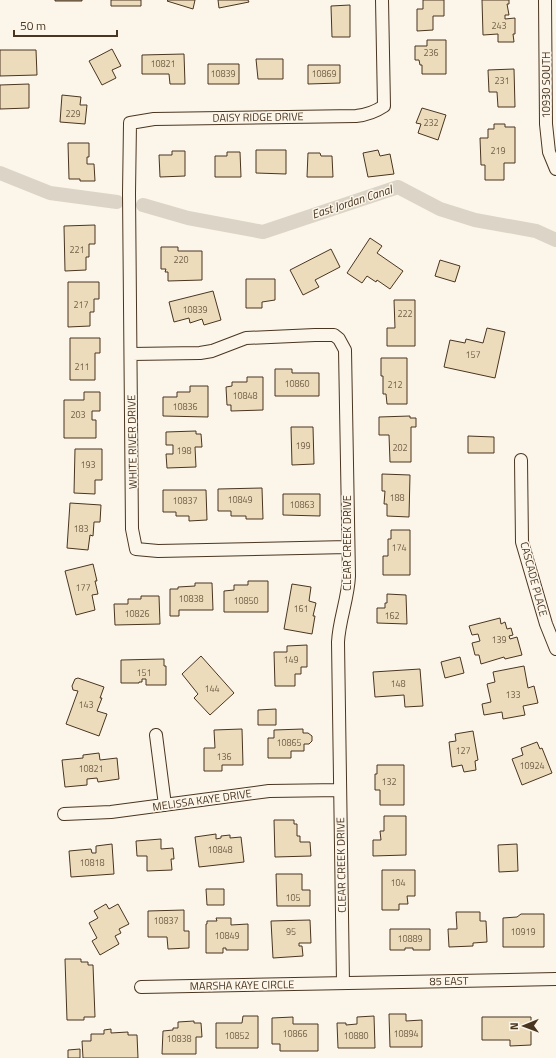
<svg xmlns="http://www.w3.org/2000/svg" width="556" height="1058" font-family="'Titillium Web',sans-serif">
  <rect width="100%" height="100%" fill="#fbf6e9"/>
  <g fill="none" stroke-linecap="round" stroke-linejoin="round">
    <path stroke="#dcd4c6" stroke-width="14" d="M0 173 50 193 117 202
      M143 205 188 218 263 232 398 187 440 209 475 220 536 231 556 240"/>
  </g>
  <path fill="#ecdcbc" stroke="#4a3520" d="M55 0H82V1H55Z
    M111 0H141V6H111Z
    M168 0H195L193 9 167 1Z
    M218 0H248L249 2 219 8Z
    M423 0H444V16H433V30L417 31V9H423Z
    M482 0H509V4H507L509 15H505V19L515 18V34H513L514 42H498V34L483 35Z
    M350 5V37H332L331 6Z
    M427 40H446V74H422V65H420L419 60H415V46H427Z
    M112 49 121 66 112 70 116 78 102 85 89 61Z
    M0 50H36L37 75 0 76Z
    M184 54 185 84H170L169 74H142V55Z
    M256 59H283V79H258Z
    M208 64H239V84H208Z
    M308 65H340V83L308 84Z
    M514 69 515 107H498L497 92H489L488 70Z
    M29 84V108L0 109V85Z
    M62 95 81 97 80 105H87L85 124 60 122Z
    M422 108 446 115 438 140 418 133 421 124 416 123Z
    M494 124H505V127H515V163H504V180H485V165H481L480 138H488V129H494Z
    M68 143H89V157H87V164H94L95 181H80V179H69Z
    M256 150H286V174L256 173Z
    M378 150 380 156 390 154 394 174 368 177 363 153Z
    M172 151H185V176L160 177 159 155H172Z
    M227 152H240L241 177H215V156H227Z
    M308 153H320L321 156H332L333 177H307Z
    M95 225V244H89V257H86V270L65 271 64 226Z
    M370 238 382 246 377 253 403 271 390 289 377 280 376 282 367 276 362 283 347 273Z
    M161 247H178V251H202V280L168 281V272H165L166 269H161Z
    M331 249 340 267 315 280 319 287 303 295 290 270Z
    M440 260 460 266 455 282 435 276Z
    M246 279H275V300L262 302V308H246Z
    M68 282H99V299H94V312H90V326L68 327Z
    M213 291 221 320 204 325 202 319 190 323 189 318 174 322 169 302Z
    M394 300H415V346H387V328H395Z
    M487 328 505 332 495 378 444 367 450 340 465 343 466 339 483 343Z
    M70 338H100V353H95V380H70Z
    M381 358H407V404H387L386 394H383V376H381Z
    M275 369H292V373H319V396H275Z
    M247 377H263V410L231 411V405H227L226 387 232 386V382H247Z
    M190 386H208V417L163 416V397H177V392H190Z
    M84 392H100V411H92V420H96V438H64V400H84Z
    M410 416V418H416V427H411V462H390L389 435H379V417Z
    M291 427H313L314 464 292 465Z
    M196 431V434H201L202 447H195L196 467 167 468 166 454H173V445H166V432Z
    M468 436 494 437V453H468Z
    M75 449H102V480H95V494L74 493Z
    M382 474 410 475 409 517 387 516V504H384L385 491H382Z
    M262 488 263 519H246V516H231V511H218V489Z
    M163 490H206L207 520 189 521V516H176V512H163Z
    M283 494H320V516L283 515Z
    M70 503 101 505 100 522H94L93 536 90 535 88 550 67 548Z
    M391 530H410V575H383V556H388V539H391Z
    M93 564 97 581H95L98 594 92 595 95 610 76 615 65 571Z
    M248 581H268V612H224V591L234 590V585H248Z
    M195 583H212L213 610H179V616H170V589H178V587L195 586Z
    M292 584 311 587 309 601 316 603 313 616H315L312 634 284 629Z
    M387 594 406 595 407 624 377 623V608H385V603H387Z
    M141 596H159L160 624 115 625 114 604H128V599H141Z
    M500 618 501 624 505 622 507 629 511 628 513 635 509 636 510 639 517 637 522 655 505 659 504 657 481 664 479 655H475L472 643 480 641 478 634 472 635 469 626Z
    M307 645V667H301V674H295V686H275L274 652H287V646Z
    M201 656 234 693 210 715 194 698 198 694 182 674Z
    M460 657 464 673 445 678 441 662Z
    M164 659V666H166V685H146V679H142V682H139V683H121V660Z
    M524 666 528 688 534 686 538 703 523 706 525 715 503 719 502 712 484 715 482 704 491 702 487 684 495 682 493 672Z
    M420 669 423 706 405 707 404 695 375 697 373 672Z
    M78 678 104 687 100 698H102L97 711 107 714 99 736 66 724 78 691 73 690 72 686 75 679Z
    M276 709V725H258V710Z
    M242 729 243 765H222V771H204V748H215L214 730Z
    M303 729V733H308L312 736V741L309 744H304V751H291V758H268V738H274V730Z
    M473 731 478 760 475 761 476 770 464 772 462 765 452 767 449 742 456 741 455 734Z
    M537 742 540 749 542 748 552 773 522 785 512 759 523 755 521 748Z
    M99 753 100 760 117 758 119 779 98 782 97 778 87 779V785L65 787 62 760 83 758V755Z
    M377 765H404V805H380V790H375V774H377Z
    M384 816H406V855L373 856V840H381L380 831H384Z
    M274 820H294V824H297V836H300V842H310L311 856 275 857Z
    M216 834V839L221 838V836L230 835V838L241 837 244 862 199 867 195 837Z
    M161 839V849L173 848 174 859H171L172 870 147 871V856H137L136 841Z
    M112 844 114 874 71 877 69 851 91 849 92 853H96V846Z
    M517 844 518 871 499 872 498 845Z
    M382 870H415V896H407L408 904H399V910H382Z
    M276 874H302V890H310V906H277Z
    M206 889H224V905H207Z
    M106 904 109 909 118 904 129 924 119 929 121 933 115 936 119 944 100 955 92 941 97 938 89 923 98 918 94 911Z
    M184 910V931H189V948L168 949 167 937H148V911Z
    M456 912H480V921H486L487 942 473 943V946L449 947 448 929H457Z
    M521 914H544V947H503V918L517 917Z
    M216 918H231V925L248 924V950H226V948H223V953H206V924H207V921H217Z
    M310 920 311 943H299V946H302L303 956 273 958 271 921Z
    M390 929H430V950H413V948H405V950H390Z
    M65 959H81V962H88V965H93L95 1017H84V1020H67Z
    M389 1014H406V1021L422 1020V1047H390Z
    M243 1016H258V1048H216V1023H242Z
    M374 1016 375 1048H338L337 1023H346V1025L357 1024V1017Z
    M293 1017V1024H318V1051H280V1044H272V1018Z
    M482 1017H531V1045L510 1046V1040H482Z
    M194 1021V1023H201L202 1037H196V1054H162L163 1031 173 1030V1028H178V1022Z
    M111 1029V1033L128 1032V1035H137L138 1058H83L82 1041H91V1034H104V1030Z
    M80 1049V1058H68V1050Z"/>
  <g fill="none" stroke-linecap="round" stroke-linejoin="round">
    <g stroke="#4a3520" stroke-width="14">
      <path id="street" d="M545 0 546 124 549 152 556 169
        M131 354 200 353 212 351 246 338 315 335H334L339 339 345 350 349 576C348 599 339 620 338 642L343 983
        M521 460 522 542 546 624 556 649
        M348 547 158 551 136 549 132 529 129 193 130 123 154 119 356 116C367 115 375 112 384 106L382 0
        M156 735 165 805
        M64 814 111 812 269 791 340 790
        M141 987 556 979"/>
    </g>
    <use href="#street" stroke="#fbf6e9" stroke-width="12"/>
  </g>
  <g text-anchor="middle" stroke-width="3" stroke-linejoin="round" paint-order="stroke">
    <g font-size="9" fill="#725f47">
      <text x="499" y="29">243</text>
      <text x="431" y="56">236</text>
      <text x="163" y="67">10821</text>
      <text x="223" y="77">10839</text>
      <text x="324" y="77">10869</text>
      <text x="502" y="84">231</text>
      <text x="73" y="117">229</text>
      <text x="431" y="126">232</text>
      <text x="498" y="154">219</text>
      <text x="77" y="253">221</text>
      <text x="181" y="263">220</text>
      <text x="81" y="308">217</text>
      <text x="195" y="313">10839</text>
      <text x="405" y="317">222</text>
      <text x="473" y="358">157</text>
      <text x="82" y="370">211</text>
      <text x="297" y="387">10860</text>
      <text x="395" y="388">212</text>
      <text x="245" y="399">10848</text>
      <text x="185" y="410">10836</text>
      <text x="78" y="418">203</text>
      <text x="303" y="449">199</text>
      <text x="400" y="451">202</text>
      <text x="184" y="454">198</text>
      <text x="88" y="468">193</text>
      <text x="397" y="501">188</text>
      <text x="240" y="503">10849</text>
      <text x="185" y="504">10837</text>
      <text x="302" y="508">10863</text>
      <text x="81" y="532">183</text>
      <text x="399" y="551">174</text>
      <text x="83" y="591">177</text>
      <text x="191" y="602">10838</text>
      <text x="246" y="604">10850</text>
      <text x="301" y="612">161</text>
      <text x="137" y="617">10826</text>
      <text x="392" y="619">162</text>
      <text x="499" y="643">139</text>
      <text x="291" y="663">149</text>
      <text x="144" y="676">151</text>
      <text x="398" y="687">148</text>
      <text x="212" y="692">144</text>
      <text x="513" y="698">133</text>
      <text x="86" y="708">143</text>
      <text x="289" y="746">10865</text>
      <text x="463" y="754">127</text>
      <text x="224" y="760">136</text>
      <text x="532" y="769">10924</text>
      <text x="91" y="772">10821</text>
      <text x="389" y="785">132</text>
      <text x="220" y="853">10848</text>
      <text x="92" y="866">10818</text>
      <text x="398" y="886">104</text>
      <text x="293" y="901">105</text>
      <text x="166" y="924">10837</text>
      <text x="291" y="935">95</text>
      <text x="523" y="935">10919</text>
      <text x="227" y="939">10849</text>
      <text x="410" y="942">10889</text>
      <text x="295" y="1037">10866</text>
      <text x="406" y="1037">10894</text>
      <text x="237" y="1039">10852</text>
      <text x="356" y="1039">10880</text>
      <text x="179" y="1042">10838</text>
    </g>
    <g font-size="11" fill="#4a3520" stroke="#fbf6e9">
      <text transform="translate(546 85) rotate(-90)" y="4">10930 SOUTH</text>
      <text transform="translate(258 117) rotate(-1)" y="4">DAISY RIDGE DRIVE</text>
      <text transform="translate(132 442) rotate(-91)" y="4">WHITE RIVER DRIVE</text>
      <text transform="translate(347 543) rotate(-90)" y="4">CLEAR CREEK DRIVE</text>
      <text transform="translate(534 579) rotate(75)" y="4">CASCADE PLACE</text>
      <text transform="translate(202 800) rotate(-8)" y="4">MELISSA KAYE DRIVE</text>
      <text transform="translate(341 865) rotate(-91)" y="4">CLEAR CREEK DRIVE</text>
      <text transform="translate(449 981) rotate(-1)" y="4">85 EAST</text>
      <text transform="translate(242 985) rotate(-1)" y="4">MARSHA KAYE CIRCLE</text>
    </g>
    <g font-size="12" font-style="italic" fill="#4a3520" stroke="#fbf6e9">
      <text transform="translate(352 202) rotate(-18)" y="4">East Jordan Canal</text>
    </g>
  </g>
  <g transform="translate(524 1026) rotate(269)" stroke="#fbf6e9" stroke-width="3" paint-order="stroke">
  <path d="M0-3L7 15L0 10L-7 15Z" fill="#4a3520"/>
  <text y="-6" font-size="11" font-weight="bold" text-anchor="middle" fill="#4a3520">N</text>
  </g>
  <path d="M14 30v6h103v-6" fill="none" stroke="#4a3520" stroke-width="2"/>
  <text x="20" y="30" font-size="12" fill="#4a3520" stroke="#fbf6e9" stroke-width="3" paint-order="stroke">50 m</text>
</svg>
